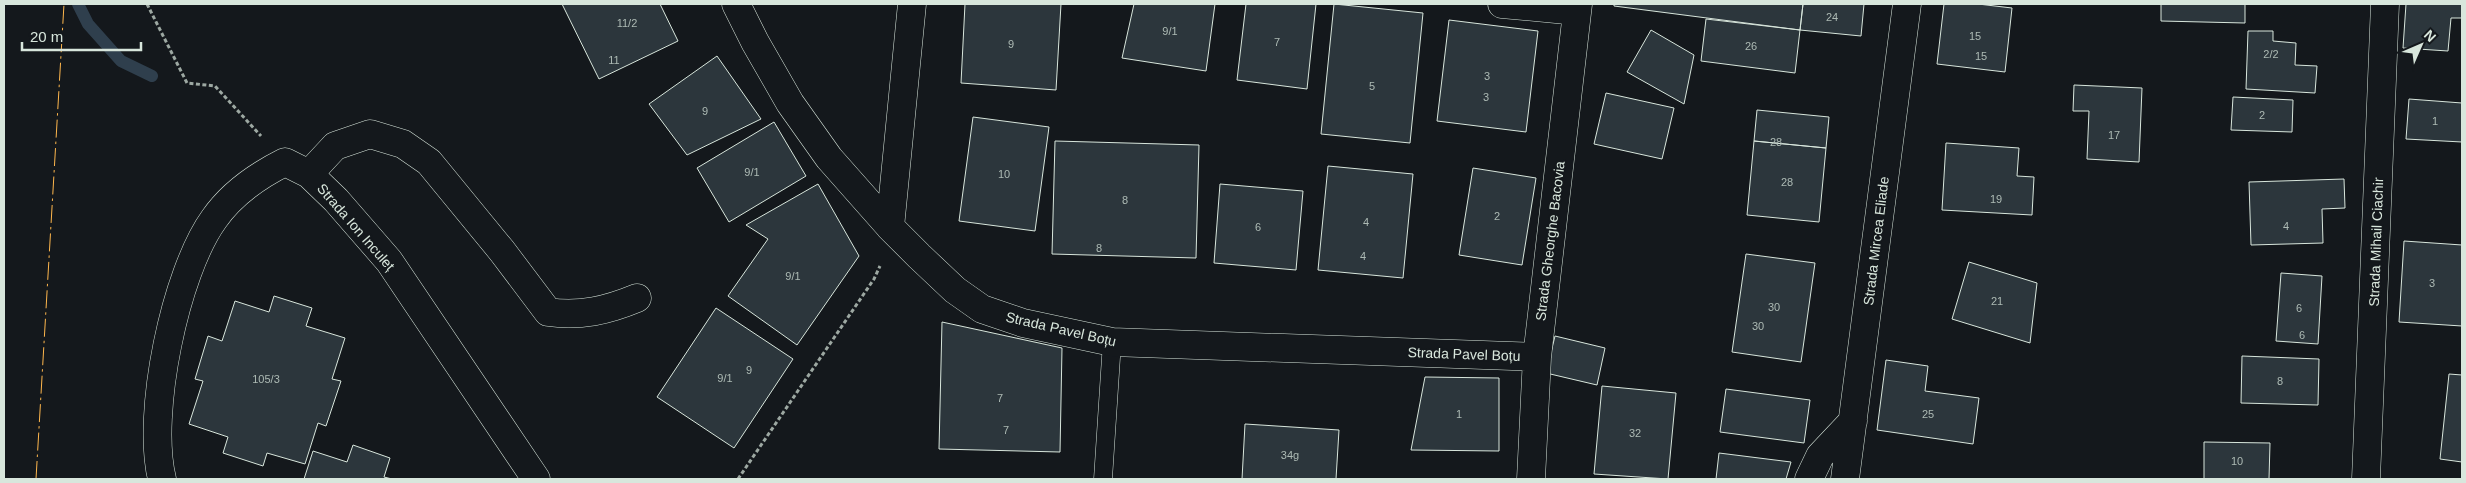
<svg xmlns="http://www.w3.org/2000/svg" width="2466" height="483" font-family="Arial,sans-serif">
  <rect width="100%" height="100%" fill="#14181c"/>
  <g fill="none" stroke-linecap="round" stroke-linejoin="round">
    <path stroke="#2f3f4d" stroke-width="12" d="M78 4 88 24 121 61 152 76"/>
  </g>
  <path fill="#2c363c" stroke="#d8e6dc" d="M562 4H660L678 41 599 79Z
    M965 4H1061L1056 90 961 83Z
    M1134 4H1215L1206 71 1122 58Z
    M1246 4H1316L1307 89 1237 80Z
    M1334 4 1423 13 1410 143 1321 134Z
    M1614 4H1803L1800 30 1614 6Z
    M1803 4H1864L1861 36 1800 30Z
    M1944 4H1978L2012 8 2005 72 1937 64Z
    M2161 4H2245V23L2161 21Z
    M2406 4H2462V18H2451L2448 51 2403 48Z
    M1706 19 1800 30 1795 73 1701 61Z
    M1449 20 1538 31 1526 132 1437 121Z
    M1651 30 1694 55 1684 104 1627 72Z
    M2248 31H2273V41L2296 43 2295 65 2317 66 2315 93 2246 89Z
    M717 56 761 119 687 155 649 104Z
    M2074 85 2142 88 2139 162 2087 159 2089 111H2073Z
    M1606 93 1674 108 1662 159 1594 144Z
    M2233 97 2293 100 2292 132 2231 130Z
    M2409 99 2462 103V142L2406 139Z
    M1757 110 1829 117 1826 148 1754 141Z
    M973 117 1049 127 1035 231 959 221Z
    M774 122 806 176 729 222 697 168Z
    M1055 141 1199 145 1196 258 1052 254Z
    M1754 141 1826 148 1819 222 1747 215Z
    M1946 143 2019 148 2017 176 2034 177 2032 215 1942 210Z
    M1328 166 1413 174 1403 278 1318 270Z
    M1473 168 1536 178 1522 265 1459 255Z
    M2344 179 2345 208 2322 209 2323 243 2251 245 2249 182Z
    M818 184 859 256 797 345 728 296 768 239 746 225Z
    M1220 184 1303 191 1296 270 1214 263Z
    M2404 241 2462 245V326L2399 322Z
    M1746 254 1815 263 1801 362 1732 352Z
    M1969 262 2037 283 2030 343 1952 319Z
    M2281 273 2322 276 2318 344 2276 341Z
    M274 296 312 308 306 326 345 338 332 379 341 381 326 426 318 423 305 464 267 453 263 466 223 453 228 437 189 424 203 381 195 379 208 336 222 341 235 301 269 312Z
    M716 308 793 359 734 448 657 397Z
    M942 322 1062 348 1060 452 939 449Z
    M1555 336 1605 348 1597 385 1546 373Z
    M2242 356 2319 359 2318 405 2241 403Z
    M1886 360 1928 366 1925 391 1979 398 1973 444 1877 430Z
    M2449 374 2462 375V462L2440 459Z
    M1425 377 1499 378V451L1411 450Z
    M1602 386 1676 393 1668 479 1594 474Z
    M1726 389 1810 400 1804 443 1720 432Z
    M1245 424 1339 430 1336 479H1242Z
    M2204 442 2270 443 2269 479H2204Z
    M353 445 390 458 384 477 392 479H304L313 451 347 462Z
    M1719 453 1791 462 1786 479H1716Z"/>
  <g fill="none" stroke-linecap="round" stroke-linejoin="round">
    <g stroke="#d8e6dc" stroke-width="19">
      <path id="lane" d="M1103 479 1112 342"/>
    </g>
    <g stroke="#d8e6dc" stroke-width="29">
      <path id="street" d="M736 4 755 42 790 103 829 158 890 227 919 256 955 290 982 309 1023 323 1112 342 1537 357
        M1502 4 1577 11
        M309 174 335 146 370 134 403 144 429 162 502 251 548 312C580 317 608 310 637 298
        M890 227 912 4
        M162 479C146 414 175 273 214 219 232 193 257 176 285 162L309 174 336 200 389 261 536 479
        M1531 479 1537 357 1578 4
        M1809 479 1820 456 1853 421
        M1845 479 1907 4
        M2366 479 2385 4"/>
    </g>
    <path stroke="#9da8a2" stroke-width="3" stroke-dasharray="4 2.5" stroke-linecap="butt" d="M147 4 187 83 215 86 261 136
      M738 479 874 279 880 266"/>
    <use href="#lane" stroke="#14181c" stroke-width="18"/>
    <use href="#street" stroke="#14181c" stroke-width="28"/>
    <path stroke="#ffb74d" stroke-width="1" stroke-dasharray="18 4 2.5 4" stroke-linecap="butt" d="M36 479 64 4"/>
  </g>
  <g text-anchor="middle" stroke-width="4" stroke-linejoin="round" paint-order="stroke">
    <g font-size="11" fill="#adbab4">
      <text x="1832" y="21">24</text>
      <text x="627" y="27">11/2</text>
      <text x="1170" y="35">9/1</text>
      <text x="1975" y="40">15</text>
      <text x="1277" y="46">7</text>
      <text x="1011" y="48">9</text>
      <text x="1751" y="50">26</text>
      <text x="2271" y="58">2/2</text>
      <text x="1981" y="60">15</text>
      <text x="614" y="64">11</text>
      <text x="1487" y="80">3</text>
      <text x="1372" y="90">5</text>
      <text x="1486" y="101">3</text>
      <text x="705" y="115">9</text>
      <text x="2262" y="119">2</text>
      <text x="2435" y="125">1</text>
      <text x="2114" y="139">17</text>
      <text x="1776" y="146">28</text>
      <text x="752" y="176">9/1</text>
      <text x="1004" y="178">10</text>
      <text x="1787" y="186">28</text>
      <text x="1996" y="203">19</text>
      <text x="1125" y="204">8</text>
      <text x="1497" y="220">2</text>
      <text x="1366" y="226">4</text>
      <text x="2286" y="230">4</text>
      <text x="1258" y="231">6</text>
      <text x="1099" y="252">8</text>
      <text x="1363" y="260">4</text>
      <text x="793" y="280">9/1</text>
      <text x="2432" y="287">3</text>
      <text x="1997" y="305">21</text>
      <text x="1774" y="311">30</text>
      <text x="2299" y="312">6</text>
      <text x="1758" y="330">30</text>
      <text x="2302" y="339">6</text>
      <text x="749" y="374">9</text>
      <text x="725" y="382">9/1</text>
      <text x="266" y="383">105/3</text>
      <text x="2280" y="385">8</text>
      <text x="1000" y="402">7</text>
      <text x="1459" y="418">1</text>
      <text x="1928" y="418">25</text>
      <text x="1006" y="434">7</text>
      <text x="1635" y="437">32</text>
      <text x="1290" y="459">34g</text>
      <text x="2237" y="465">10</text>
    </g>
    <g font-size="14" fill="#d8e6dc" stroke="#14181c">
      <text transform="translate(356 227) rotate(49)" y="5">Strada Ion Inculeț</text>
      <text transform="translate(1550 241) rotate(-83)" y="5">Strada Gheorghe Bacovia</text>
      <text transform="translate(1876 241) rotate(-83)" y="5">Strada Mircea Eliade</text>
      <text transform="translate(2376 242) rotate(-88)" y="5">Strada Mihail Ciachir</text>
      <text transform="translate(1061 329) rotate(13)" y="5">Strada Pavel Boțu</text>
      <text transform="translate(1464 354) rotate(2)" y="5">Strada Pavel Boțu</text>
    </g>
  </g>
  <rect width="2466" height="483" fill="none" stroke="#d8e6dc" stroke-width="10"/>
  <g transform="translate(2421 45) rotate(45)" stroke="#14181c" stroke-width="4" paint-order="stroke">
  <path d="M0-4L9 19L0 12L-9 19Z" fill="#d8e6dc"/>
  <text y="-8" font-size="14" font-weight="bold" text-anchor="middle" fill="#d8e6dc">N</text>
  </g>
  <path d="M22 42v8h119v-8" fill="none" stroke="#d8e6dc" stroke-width="2.5"/>
  <text x="30" y="42" font-size="15" fill="#d8e6dc" stroke="#14181c" stroke-width="4" paint-order="stroke">20 m</text>
</svg>
